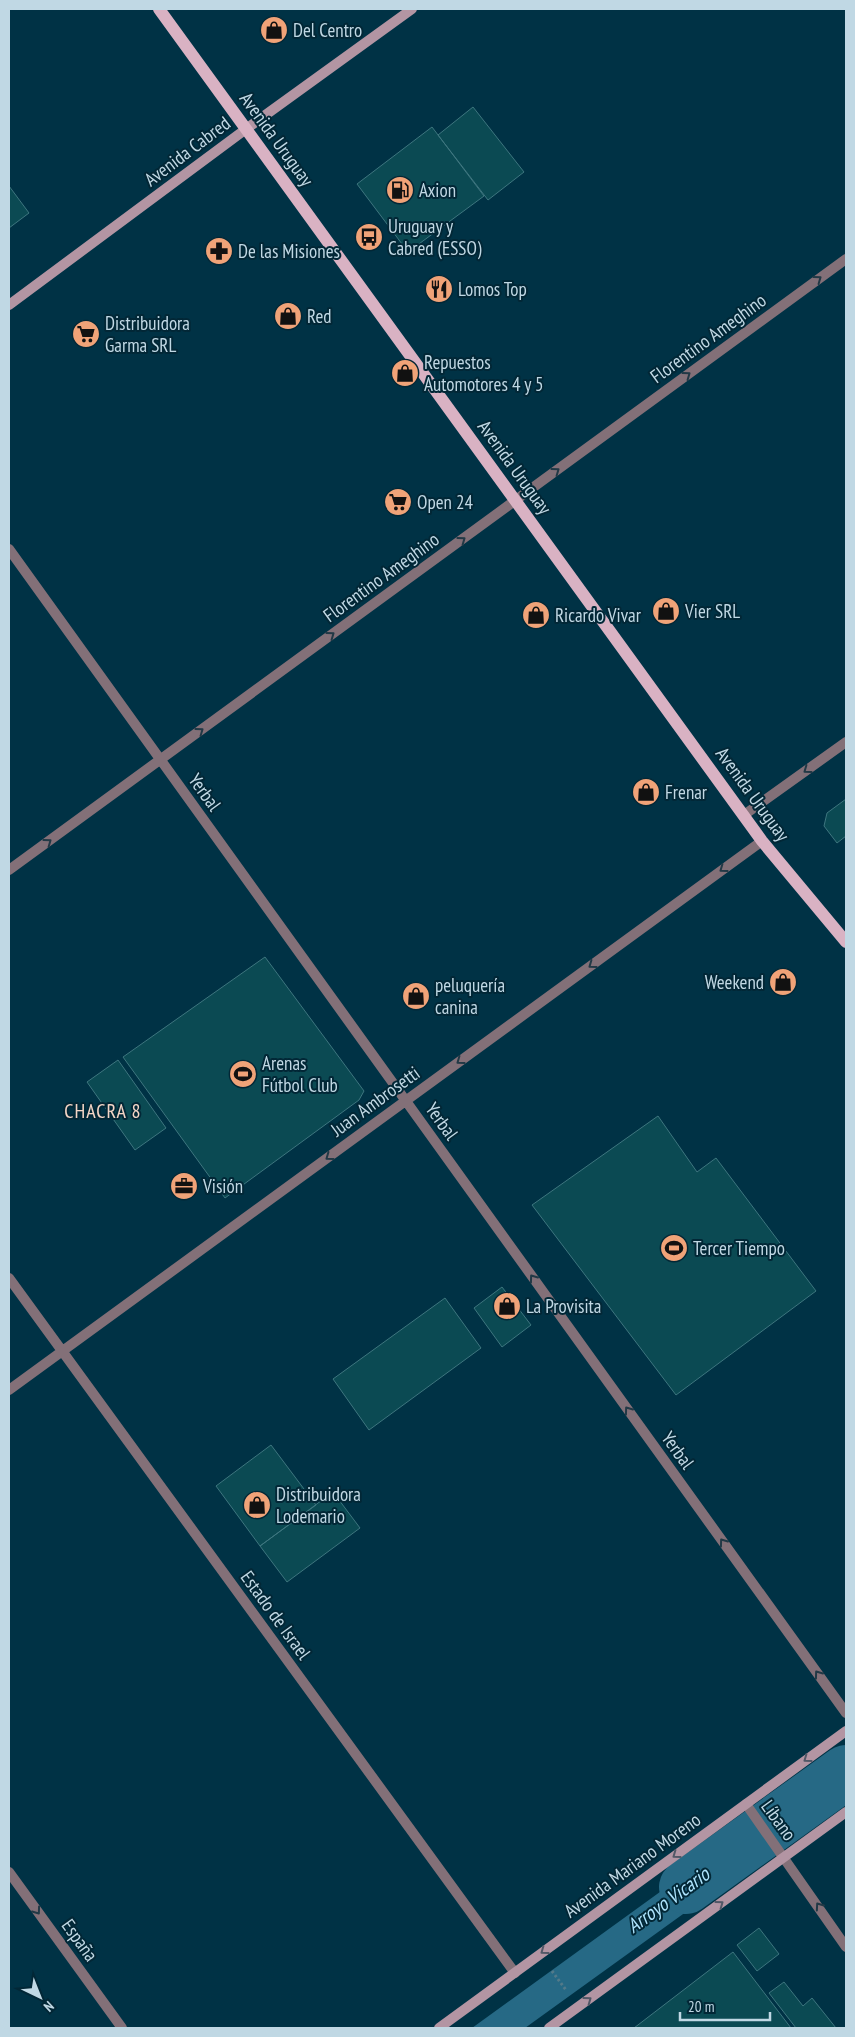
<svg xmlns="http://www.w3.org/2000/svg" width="855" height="2037" font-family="'PT Sans Narrow',sans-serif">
  <rect width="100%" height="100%" fill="#003245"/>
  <path fill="#266985" d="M844 1760 846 1763V1797L802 1830 784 1805Z
    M740 1834 758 1860 525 2028H472Z"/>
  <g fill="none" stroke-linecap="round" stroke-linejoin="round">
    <path stroke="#266985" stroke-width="54" d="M686 1887 846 1772"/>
  </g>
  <path fill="#0b4a53" stroke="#3e767f" d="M473 107 524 172 488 200 438 135Z
    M432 127 484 196 408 252 357 184Z
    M9 186 29 213 9 228Z
    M846 799V836L837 843 824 826 827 813Z
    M265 957 364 1091 359 1100 225 1198 123 1057Z
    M118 1060 166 1128 135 1150 87 1082Z
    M658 1116 697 1172 716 1158 816 1291 676 1395 532 1205Z
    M502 1287 531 1325 502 1347 474 1308Z
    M445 1298 481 1348 369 1430 333 1379Z
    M271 1445 316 1505 260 1546 216 1486Z
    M333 1492 360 1528 287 1582 260 1546Z
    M759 1928 779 1954 757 1971 737 1945Z
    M733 1952 791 2028H634Z
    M784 1982 803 2006 812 1998 836 2028H796L769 1993Z"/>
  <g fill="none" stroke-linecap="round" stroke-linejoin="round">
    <path stroke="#537a8a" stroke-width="3" stroke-dasharray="2.5 2.5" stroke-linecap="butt" d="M552 1971 566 1990"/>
    <path stroke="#837078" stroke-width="10" d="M9 549 846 1713
      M744 815 846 742
      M9 870 846 259
      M9 1278 515 1973
      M9 1390 762 841
      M746 1804 846 1947
      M9 1872 122 2028"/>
    <path stroke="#b395a3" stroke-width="10" d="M9 305 246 129 412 9
      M439 2028 846 1731
      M549 2028 846 1812"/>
    <path stroke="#d9b2c3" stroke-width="12" d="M159 9 762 841 846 942"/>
  </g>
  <defs><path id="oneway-chevron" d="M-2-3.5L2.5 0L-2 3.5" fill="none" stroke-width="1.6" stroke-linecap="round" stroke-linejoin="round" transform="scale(1.25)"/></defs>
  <g stroke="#223946">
    <use href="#oneway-chevron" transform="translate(818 279) rotate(-36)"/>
    <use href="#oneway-chevron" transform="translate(687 375) rotate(-36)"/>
    <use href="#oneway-chevron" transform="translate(556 471) rotate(-36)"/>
    <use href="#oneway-chevron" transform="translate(462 540) rotate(-36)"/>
    <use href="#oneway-chevron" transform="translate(331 635) rotate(-36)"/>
    <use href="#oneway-chevron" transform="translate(200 731) rotate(-36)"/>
    <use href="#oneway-chevron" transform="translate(807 770) rotate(144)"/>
    <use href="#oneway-chevron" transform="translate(48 842) rotate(-36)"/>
    <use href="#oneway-chevron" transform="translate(723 869) rotate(144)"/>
    <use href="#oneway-chevron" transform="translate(592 965) rotate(144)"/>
    <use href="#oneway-chevron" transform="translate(460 1061) rotate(144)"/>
    <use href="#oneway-chevron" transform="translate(329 1157) rotate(144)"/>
    <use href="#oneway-chevron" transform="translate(533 1278) rotate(-126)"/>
    <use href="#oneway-chevron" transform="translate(628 1410) rotate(-126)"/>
    <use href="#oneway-chevron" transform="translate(723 1542) rotate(-126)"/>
    <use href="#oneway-chevron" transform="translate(818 1674) rotate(-126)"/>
    <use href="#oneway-chevron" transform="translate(819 1906) rotate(-125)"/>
    <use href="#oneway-chevron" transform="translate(37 1911) rotate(54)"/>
  </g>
  <g stroke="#525867">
    <use href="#oneway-chevron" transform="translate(807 1759) rotate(144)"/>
    <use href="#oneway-chevron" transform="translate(676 1855) rotate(144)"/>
    <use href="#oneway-chevron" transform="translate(720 1904) rotate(-36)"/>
    <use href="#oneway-chevron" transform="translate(544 1951) rotate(144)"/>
    <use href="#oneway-chevron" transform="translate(588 2000) rotate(-36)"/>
  </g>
  <defs>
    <g id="shop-disc" transform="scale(1.4375)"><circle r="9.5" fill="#f0a378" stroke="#022736"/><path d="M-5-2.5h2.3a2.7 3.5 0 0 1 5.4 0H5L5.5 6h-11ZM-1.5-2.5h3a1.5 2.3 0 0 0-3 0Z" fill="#111"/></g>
    <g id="fuel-disc" transform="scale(1.4375)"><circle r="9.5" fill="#f0a378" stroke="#022736"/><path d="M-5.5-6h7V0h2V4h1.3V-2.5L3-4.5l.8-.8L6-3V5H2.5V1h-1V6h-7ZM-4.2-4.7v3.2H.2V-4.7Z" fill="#111"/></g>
    <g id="bus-disc" transform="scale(1.4375)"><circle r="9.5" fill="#f0a378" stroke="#022736"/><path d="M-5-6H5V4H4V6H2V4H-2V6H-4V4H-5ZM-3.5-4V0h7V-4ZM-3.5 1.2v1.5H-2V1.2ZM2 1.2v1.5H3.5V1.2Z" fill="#111"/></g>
    <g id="pharmacy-disc" transform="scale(1.4375)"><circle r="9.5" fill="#f0a378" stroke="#022736"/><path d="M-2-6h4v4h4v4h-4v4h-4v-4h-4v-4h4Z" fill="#111"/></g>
    <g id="restaurant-disc" transform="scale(1.4375)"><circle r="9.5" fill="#f0a378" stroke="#022736"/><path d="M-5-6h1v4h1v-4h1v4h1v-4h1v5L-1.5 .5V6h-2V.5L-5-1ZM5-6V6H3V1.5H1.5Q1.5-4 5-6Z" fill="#111"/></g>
    <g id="supermarket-disc" transform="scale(1.4375)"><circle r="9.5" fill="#f0a378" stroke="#022736"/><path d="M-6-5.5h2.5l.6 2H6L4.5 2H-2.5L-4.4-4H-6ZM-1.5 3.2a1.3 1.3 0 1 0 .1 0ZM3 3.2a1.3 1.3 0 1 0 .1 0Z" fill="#111"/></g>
    <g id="stadium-disc" transform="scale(1.4375)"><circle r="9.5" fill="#f0a378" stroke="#022736"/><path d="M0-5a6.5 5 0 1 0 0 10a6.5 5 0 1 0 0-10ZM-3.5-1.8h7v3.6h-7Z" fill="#111"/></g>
    <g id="office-disc" transform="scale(1.4375)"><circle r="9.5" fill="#f0a378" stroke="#022736"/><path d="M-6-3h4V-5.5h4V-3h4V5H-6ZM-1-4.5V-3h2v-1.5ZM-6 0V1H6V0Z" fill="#111"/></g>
  </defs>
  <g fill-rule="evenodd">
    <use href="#shop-disc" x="274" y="30"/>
    <use href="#fuel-disc" x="400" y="190"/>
    <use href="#bus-disc" x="369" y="237"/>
    <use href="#pharmacy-disc" x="219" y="251"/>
    <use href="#restaurant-disc" x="439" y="289"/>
    <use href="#shop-disc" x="288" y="316"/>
    <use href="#supermarket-disc" x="86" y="334"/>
    <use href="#shop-disc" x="405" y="373"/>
    <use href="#supermarket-disc" x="398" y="502"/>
    <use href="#shop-disc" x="666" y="611"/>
    <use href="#shop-disc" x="536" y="615"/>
    <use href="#shop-disc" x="646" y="792"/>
    <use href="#shop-disc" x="783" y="982"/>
    <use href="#shop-disc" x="416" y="996"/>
    <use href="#stadium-disc" x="243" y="1074"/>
    <use href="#office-disc" x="184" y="1186"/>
    <use href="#stadium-disc" x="674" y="1248"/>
    <use href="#shop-disc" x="507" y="1306"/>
    <use href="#shop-disc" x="257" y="1505"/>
  </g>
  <g text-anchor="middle" stroke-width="4" stroke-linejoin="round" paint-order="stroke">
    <g font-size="19" fill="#c0d8e4" stroke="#022736" text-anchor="start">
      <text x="293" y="37">Del Centro</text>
      <text x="419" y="197">Axion</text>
      <text x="388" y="233">Uruguay y<tspan x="388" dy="22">Cabred (ESSO)</tspan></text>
      <text x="238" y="258">De las Misiones</text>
      <text x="458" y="296">Lomos Top</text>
      <text x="307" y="323">Red</text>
      <text x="105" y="330">Distribuidora<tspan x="105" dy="22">Garma SRL</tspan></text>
      <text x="424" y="369">Repuestos<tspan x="424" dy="22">Automotores 4 y 5</tspan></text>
      <text x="417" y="509">Open 24</text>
      <text x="685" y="618">Vier SRL</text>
      <text x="555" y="622">Ricardo Vivar</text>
      <text x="665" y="799">Frenar</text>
      <text x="764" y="989" text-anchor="end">Weekend</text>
      <text x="435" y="992">peluquería<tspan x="435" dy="22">canina</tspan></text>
      <text x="262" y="1070">Arenas<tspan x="262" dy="22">Fútbol Club</tspan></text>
      <text x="203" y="1193">Visión</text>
      <text x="693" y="1255">Tercer Tiempo</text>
      <text x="526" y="1313">La Provisita</text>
      <text x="276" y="1501">Distribuidora<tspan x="276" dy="22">Lodemario</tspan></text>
    </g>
    <g font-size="19" fill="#c0d8e4" stroke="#022736">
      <text transform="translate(277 139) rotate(54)" y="7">Avenida Uruguay</text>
      <text transform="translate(187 151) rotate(-37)" y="7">Avenida Cabred</text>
      <text transform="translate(708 338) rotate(-36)" y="7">Florentino Ameghino</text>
      <text transform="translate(515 467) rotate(54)" y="7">Avenida Uruguay</text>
      <text transform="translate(381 577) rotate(-36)" y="7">Florentino Ameghino</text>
      <text transform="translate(205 792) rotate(54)" y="7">Yerbal</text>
      <text transform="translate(753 794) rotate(54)" y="7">Avenida Uruguay</text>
      <text transform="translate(375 1101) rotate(-36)" y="7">Juan Ambrosetti</text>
      <text transform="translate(442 1121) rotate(54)" y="7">Yerbal</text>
      <text transform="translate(678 1450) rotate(54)" y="7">Yerbal</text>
      <text transform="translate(276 1615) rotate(54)" y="7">Estado de Israel</text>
      <text transform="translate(779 1820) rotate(54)" y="7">Líbano</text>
      <text transform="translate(632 1865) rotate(-36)" y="7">Avenida Mariano Moreno</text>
      <text transform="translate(80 1940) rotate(54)" y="7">España</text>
    </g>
    <g font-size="20" letter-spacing="1" fill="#f4d6c7" stroke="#022736">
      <text x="103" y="1118">CHACRA 8</text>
    </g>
    <g font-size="20" font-style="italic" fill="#aee4fd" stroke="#022736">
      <text transform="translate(668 1900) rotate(-36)" y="7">Arroyo Vicario</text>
    </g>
  </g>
  <rect width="855" height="2037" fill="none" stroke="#c0d8e4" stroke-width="20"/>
  <g transform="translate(40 1997) rotate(137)" stroke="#022736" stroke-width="4" paint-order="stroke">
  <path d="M0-4L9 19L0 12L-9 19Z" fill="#c0d8e4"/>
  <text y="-8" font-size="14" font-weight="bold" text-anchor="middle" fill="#c0d8e4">N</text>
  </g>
  <path d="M680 2012v8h90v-8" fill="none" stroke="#c0d8e4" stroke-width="2.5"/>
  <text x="688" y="2012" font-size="15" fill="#c0d8e4" stroke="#022736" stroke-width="4" paint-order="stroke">20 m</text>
</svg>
